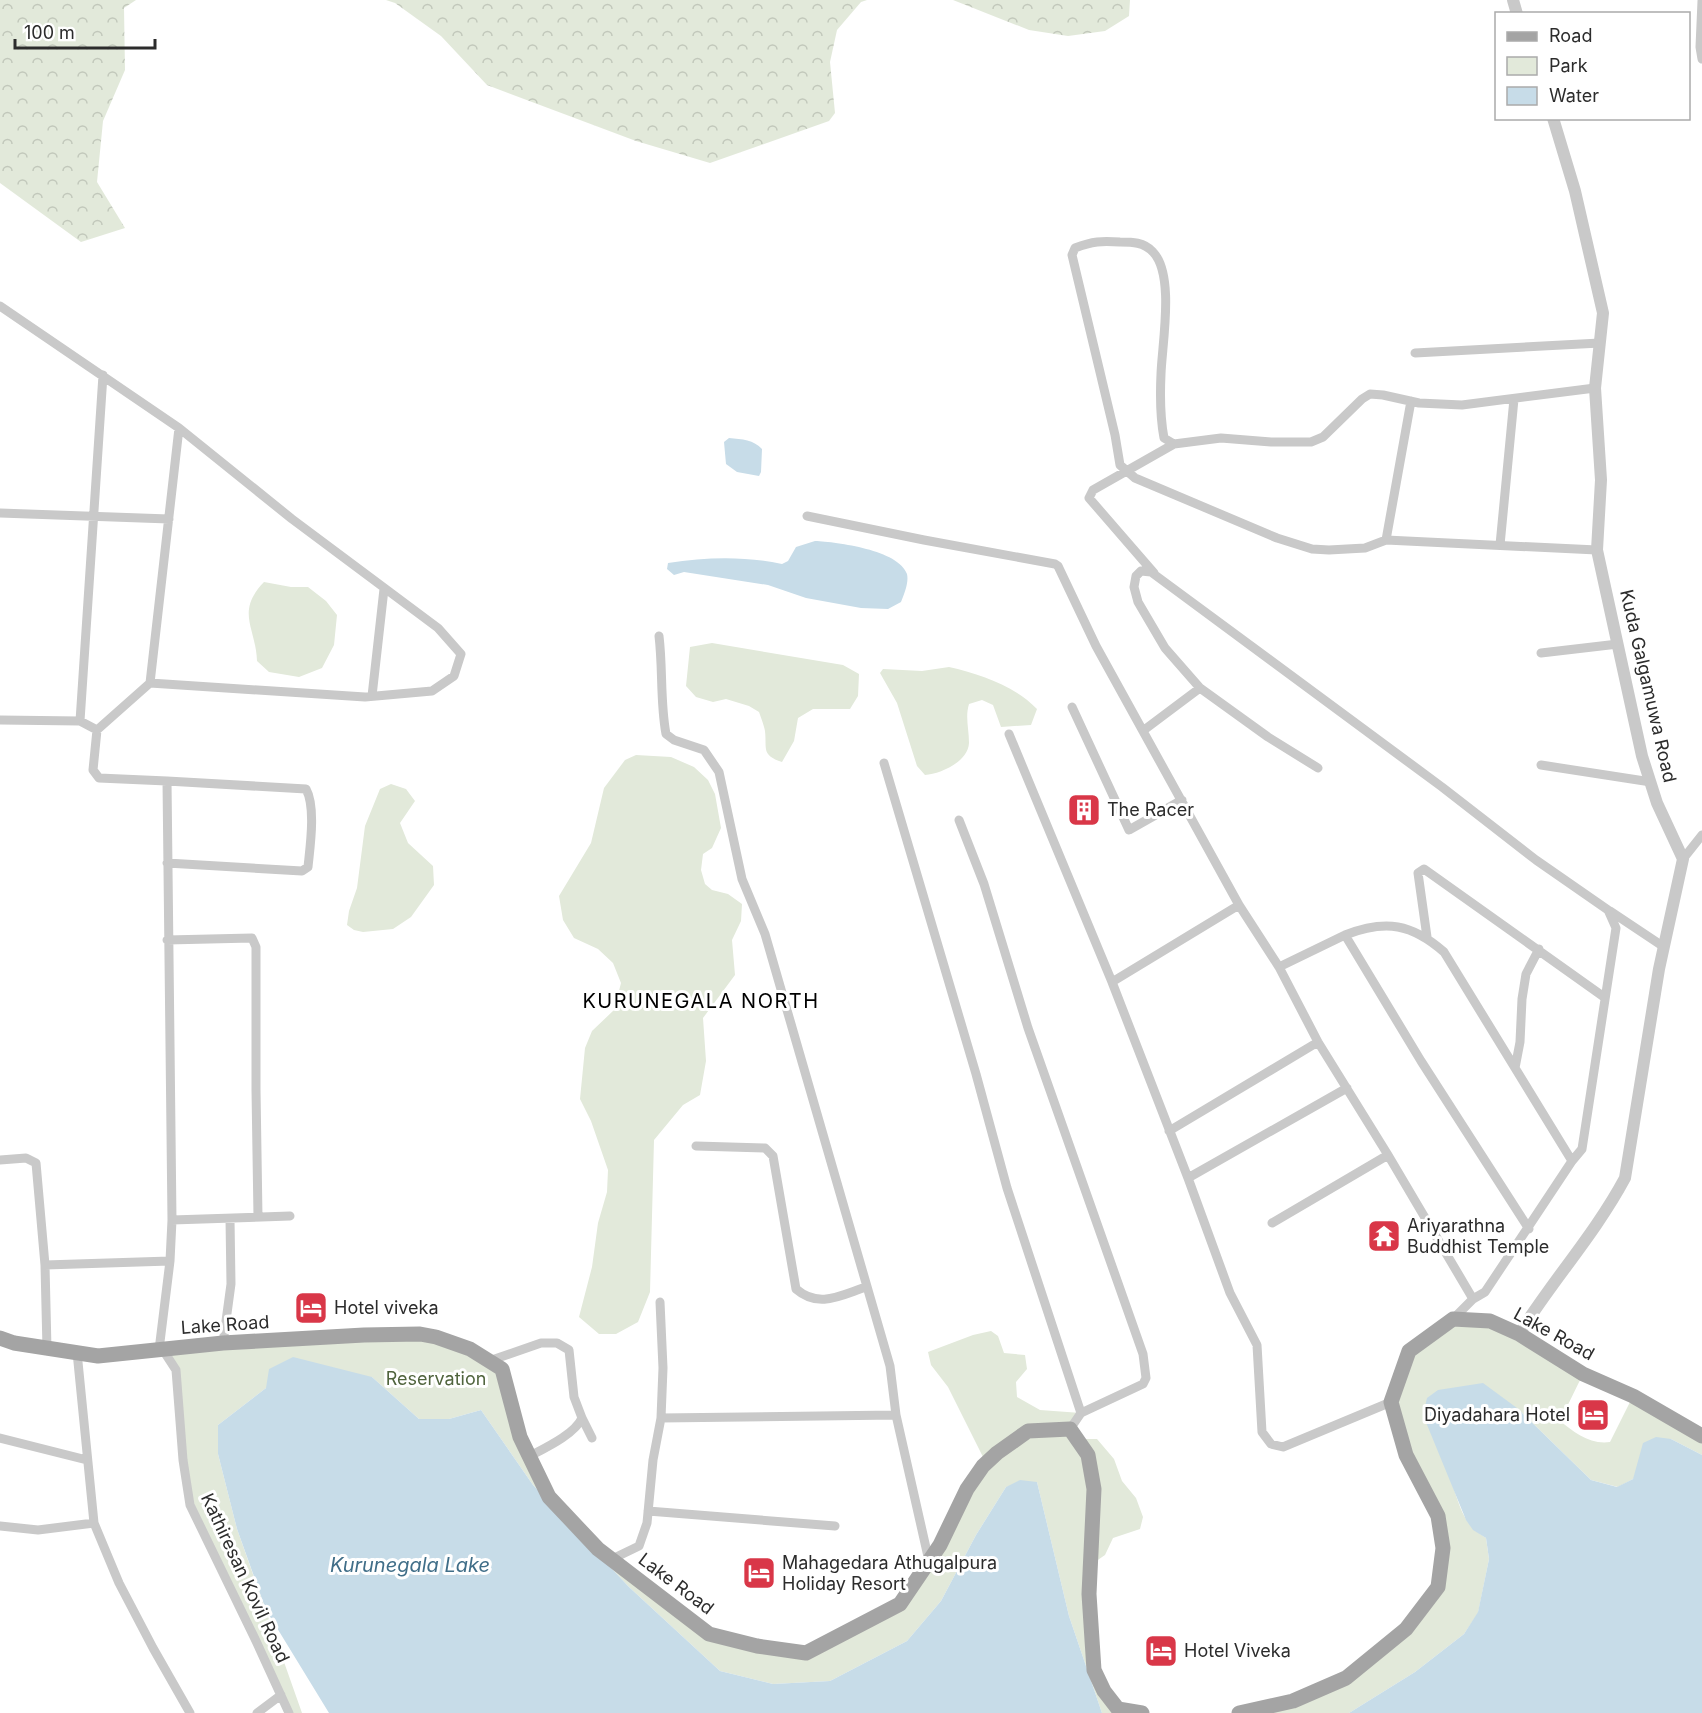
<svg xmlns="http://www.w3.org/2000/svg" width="1702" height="1713" font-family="Inter,sans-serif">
  <defs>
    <pattern id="forest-crowns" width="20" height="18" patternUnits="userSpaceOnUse" patternTransform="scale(1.5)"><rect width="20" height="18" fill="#e2e9da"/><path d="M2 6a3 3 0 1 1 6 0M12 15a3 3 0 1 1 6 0" fill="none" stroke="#c2c8bb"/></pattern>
  </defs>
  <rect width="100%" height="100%" fill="#fff"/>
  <path fill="#e2e9da" d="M264 582 291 587H308L326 601 337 615 334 645 322 668 299 677 269 672 257 661C256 628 235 612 264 582Z
    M712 643 843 665 859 674 858 696 850 709H813L798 718 794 741 782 762C761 755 767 749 765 731 764 725 761 718 759 712L749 706 726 699 713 702 696 697 686 686 690 647Z
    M949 667C980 674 1015 686 1037 709L1031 725 1001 727 993 705 982 700 969 704C965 717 969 729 969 743 968 762 940 774 925 775L917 766 897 703 880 673 883 669 922 671Z
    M636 755 671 757 694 767 708 780 715 794 721 828 712 848 703 854 701 870 705 884 712 890 728 894 742 904 741 921 732 940 735 975 703 1018 706 1061 700 1095 683 1105 654 1140 650 1292 638 1322 616 1334H599L579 1317 592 1267 598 1223 607 1192 608 1170 591 1121 580 1099 585 1048 592 1031 614 1010 621 983 613 963 598 949 574 938 563 920 559 896 591 843 604 788 625 760Z
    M391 784 406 789 415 801 400 823 408 843 433 866 434 885 411 917 393 929 363 932 354 930 347 925 349 911 357 888 365 826 380 789Z
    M1453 1319 1490 1321 1583 1374 1560 1421C1574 1432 1590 1445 1610 1442L1633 1396 1702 1436V1455L1671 1439 1633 1479 1618 1487 1591 1480 1517 1408 1452 1484C1461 1508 1462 1523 1486 1538L1489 1559 1478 1613 1464 1634 1415 1672 1349 1713H1239L1346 1678 1438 1587 1443 1548 1391 1402 1409 1351Z
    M991 1331 998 1336 1004 1353 1025 1355 1027 1369 1016 1382 1017 1397 1040 1410 1081 1413 1070 1429 1079 1439H1097L1114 1459 1122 1481 1136 1498 1143 1517 1140 1529 1113 1538 1105 1555 1089 1566 1094 1670 1118 1709 1142 1713H1102L1069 1616 1037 1482 1006 1487 976 1535 941 1601 907 1641 830 1681 773 1684 720 1671 629 1587 533 1485 481 1410 449 1419H419L372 1377 266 1388 218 1425V1454L237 1529 302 1713H289L190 1505 176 1370 163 1350 420 1334 502 1369 549 1497 598 1549 709 1634 806 1653 900 1604 985 1461 948 1387 931 1365 928 1352 973 1335Z"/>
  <path fill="url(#forest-crowns)" d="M0 0H136L124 8 125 70 103 121 97 182 125 228 81 242 0 183Z
    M386 0H867L861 2 837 30 830 62 835 113 829 121 710 163 636 141 487 85 441 36 395 3Z
    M953 0H1130L1129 16 1105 31 1068 36 1029 30Z"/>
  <path fill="#c7dce8" d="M729 438C742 439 754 440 762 449L761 472 759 476 737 472 726 464 724 442Z
    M815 541C837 542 899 550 907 574 909 583 904 594 901 602L888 609 861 608 806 598 768 585 684 572 674 575 667 569 668 563C707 557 744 556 782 564L788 561 796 547Z
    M293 1357 372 1377 419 1419H449L481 1410 533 1485 629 1587 720 1671 773 1684 830 1681 907 1641 941 1601 976 1535 1006 1487 1020 1480 1037 1482 1069 1616 1102 1713H329L266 1610 237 1529 218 1454V1425L266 1388 269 1369Z
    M1483 1383 1517 1408 1591 1480 1617 1487 1633 1479 1643 1443 1656 1437 1671 1439 1702 1455V1713H1349L1415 1672 1464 1634 1478 1612 1489 1559 1486 1538 1473 1530 1466 1520 1423 1415 1427 1398 1438 1390Z"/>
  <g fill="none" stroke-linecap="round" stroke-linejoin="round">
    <path stroke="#c9c9c9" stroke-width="9" d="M1702 1 1700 47 1702 59
      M0 306 179 428 292 519 438 628 461 654 454 676 432 691 365 697 150 683 97 730 80 721 0 720
      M1415 353 1600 343
      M1595 388 1462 405 1419 403 1383 395 1370 394 1362 399 1323 437 1311 442H1271L1221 438 1174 444 1164 438C1160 417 1160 395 1161 374 1162 344 1175 275 1153 252 1144 242 1132 242 1120 242 1101 241 1093 241 1075 248L1072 255 1115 435 1120 465 1135 478 1277 538 1312 549 1329 550 1365 548 1386 540 1597 550
      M0 513 169 519
      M807 516 924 540 1055 564 1058 566 1096 646 1239 905 1279 967 1318 1042 1388 1155 1473 1299 1453 1319
      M1386 540 1411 401
      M1500 545 1514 399
      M1154 573 1089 498 1093 490 1174 444
      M659 636C663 669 660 702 666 734L674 740 704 750 719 772 742 879 765 934 890 1366 896 1415 929 1561
      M1541 653 1618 644
      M150 683 179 428
      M372 696 384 589
      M1072 707 1129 830 1182 800
      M80 721 103 375
      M97 730 93 770 99 778 167 781 172 1220 170 1261 159 1350
      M1144 730 1200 688
      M1009 734 1112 982 1188 1178 1230 1293 1257 1345 1262 1432 1271 1444 1283 1447 1391 1402
      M884 763 976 1074 1007 1188 1081 1413 1070 1429
      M1541 765 1651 782
      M1318 768 1268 737 1200 688 1165 648 1138 602 1134 587 1136 576 1141 571 1151 572 1442 787 1536 860 1608 910 1616 928 1582 1149 1572 1161
      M167 781 306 789C316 807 310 847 308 867L302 871 167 863
      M959 820 984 884 1028 1028 1143 1354 1146 1378 1143 1384 1081 1413
      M1683 859 1702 835
      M1610 911 1664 947
      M1345 935C1386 919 1412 924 1444 952L1572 1161 1485 1292 1473 1299
      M1427 937 1418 873 1424 869 1604 997
      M167 940 252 938 256 947V1090L258 1217
      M1279 967 1345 935 1421 1061 1529 1229
      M1112 982 1239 905
      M1515 1068 1520 1042 1522 999 1526 974 1539 949
      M1169 1131 1318 1042
      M696 1146 765 1148 773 1156 796 1289C819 1309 841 1295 866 1287
      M0 1160 26 1158 36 1163 45 1265 47 1349
      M1188 1178 1347 1088
      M172 1220 290 1216
      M1272 1223 1388 1155
      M45 1265 170 1261
      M223 1343 231 1284 230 1219
      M163 1350 176 1370 183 1460 190 1505 256 1641 289 1713
      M77 1352 94 1523 119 1583 153 1648 190 1713
      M489 1361 541 1343H557L569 1350 574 1397 582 1418C575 1434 545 1448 530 1456
      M582 1418 592 1438
      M661 1418 896 1415
      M0 1438 87 1460
      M648 1511 835 1526
      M0 1526 38 1530 94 1523
      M610 1560 639 1546 647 1523 653 1460 661 1418 663 1368 660 1302
      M257 1713 281 1695"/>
    <path stroke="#c9c9c9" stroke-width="12" d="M1513 0 1517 14
      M1519 1334C1552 1281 1595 1234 1625 1178L1659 969 1683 859 1657 803 1642 756 1597 550 1601 480 1595 388 1603 313 1575 191 1553 118"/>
    <path stroke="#a4a4a4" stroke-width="15" d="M0 1338 14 1343 98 1356 223 1343 364 1335 420 1334 436 1337 470 1349 502 1369 520 1437 549 1497 598 1549 709 1634 757 1646 806 1653 900 1604 940 1545 967 1489 983 1466 997 1453 1028 1431 1070 1429 1088 1455 1094 1489 1089 1594 1094 1670 1104 1691 1118 1709 1142 1713
      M1239 1713 1293 1701 1346 1678 1406 1629 1438 1587 1443 1548 1438 1516 1406 1455 1391 1402 1409 1351 1453 1319 1490 1321 1519 1334 1583 1374 1633 1396 1702 1436"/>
  </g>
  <defs>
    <g id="building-square" transform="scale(1.725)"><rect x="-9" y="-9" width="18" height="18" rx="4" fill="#d93748" stroke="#fff"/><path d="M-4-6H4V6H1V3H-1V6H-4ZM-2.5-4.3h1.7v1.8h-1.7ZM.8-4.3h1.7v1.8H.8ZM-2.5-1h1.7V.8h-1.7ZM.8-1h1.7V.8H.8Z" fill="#fff"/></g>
    <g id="temple-square" transform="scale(1.725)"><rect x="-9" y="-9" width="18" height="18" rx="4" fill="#d93748" stroke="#fff"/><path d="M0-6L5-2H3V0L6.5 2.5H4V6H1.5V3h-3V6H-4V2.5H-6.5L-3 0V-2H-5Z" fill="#fff"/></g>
    <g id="hotel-square" transform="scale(1.725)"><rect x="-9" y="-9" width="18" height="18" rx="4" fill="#d93748" stroke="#fff"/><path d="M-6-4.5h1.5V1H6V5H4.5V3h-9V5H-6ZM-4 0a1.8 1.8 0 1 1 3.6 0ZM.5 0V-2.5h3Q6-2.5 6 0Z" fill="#fff"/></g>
  </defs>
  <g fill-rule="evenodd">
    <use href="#building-square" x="1084" y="810"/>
    <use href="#temple-square" x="1384" y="1236"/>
    <use href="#hotel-square" x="311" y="1308"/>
    <use href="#hotel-square" x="1593" y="1415"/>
    <use href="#hotel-square" x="759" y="1573"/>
    <use href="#hotel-square" x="1161" y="1651"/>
  </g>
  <g text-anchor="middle" stroke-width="6" stroke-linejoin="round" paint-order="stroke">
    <g font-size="18" fill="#2c2c2c" stroke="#fff">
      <text transform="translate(1648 686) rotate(77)" y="6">Kuda Galgamuwa Road</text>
      <text transform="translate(225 1325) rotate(-4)" y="6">Lake Road</text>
      <text transform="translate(1554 1334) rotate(29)" y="6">Lake Road</text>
      <text transform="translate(245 1578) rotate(65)" y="6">Kathiresan Kovil Road</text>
      <text transform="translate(676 1584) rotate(37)" y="6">Lake Road</text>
    </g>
    <g font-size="18" fill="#2c2c2c" stroke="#fff" text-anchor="start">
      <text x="1107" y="816">The Racer</text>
      <text x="1407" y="1232">Ariyarathna<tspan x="1407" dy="21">Buddhist Temple</tspan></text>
      <text x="334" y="1314">Hotel viveka</text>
      <text x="1570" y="1421" text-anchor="end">Diyadahara Hotel</text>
      <text x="782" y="1569">Mahagedara Athugalpura<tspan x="782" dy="21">Holiday Resort</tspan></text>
      <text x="1184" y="1657">Hotel Viveka</text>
    </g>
    <g font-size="18" fill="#50643d" stroke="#fff">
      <text x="436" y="1385">Reservation</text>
    </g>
    <g font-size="20" letter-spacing="1.5" fill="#000" stroke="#fff">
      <text x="701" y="1008">KURUNEGALA NORTH</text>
    </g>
    <g font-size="20" font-style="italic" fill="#406e88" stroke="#fff">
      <text x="410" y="1572">Kurunegala Lake</text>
    </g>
  </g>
  <rect x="1495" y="12" width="195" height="108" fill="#ffffff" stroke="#ababab" stroke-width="1.5"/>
  <rect x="1507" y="32" width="30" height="9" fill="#a4a4a4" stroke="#ababab" stroke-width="1.5"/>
  <text x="1549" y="42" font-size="18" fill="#2c2c2c">Road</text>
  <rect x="1507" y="57" width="30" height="18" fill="#e2e9da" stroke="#ababab" stroke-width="1.5"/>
  <text x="1549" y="72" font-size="18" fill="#2c2c2c">Park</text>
  <rect x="1507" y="87" width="30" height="18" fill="#c7dce8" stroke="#ababab" stroke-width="1.5"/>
  <text x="1549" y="102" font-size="18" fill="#2c2c2c">Water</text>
  <path d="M15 39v9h140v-9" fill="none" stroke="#2c2c2c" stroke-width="3"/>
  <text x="24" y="39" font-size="18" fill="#2c2c2c" stroke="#ffffff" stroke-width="4.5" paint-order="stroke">100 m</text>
</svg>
